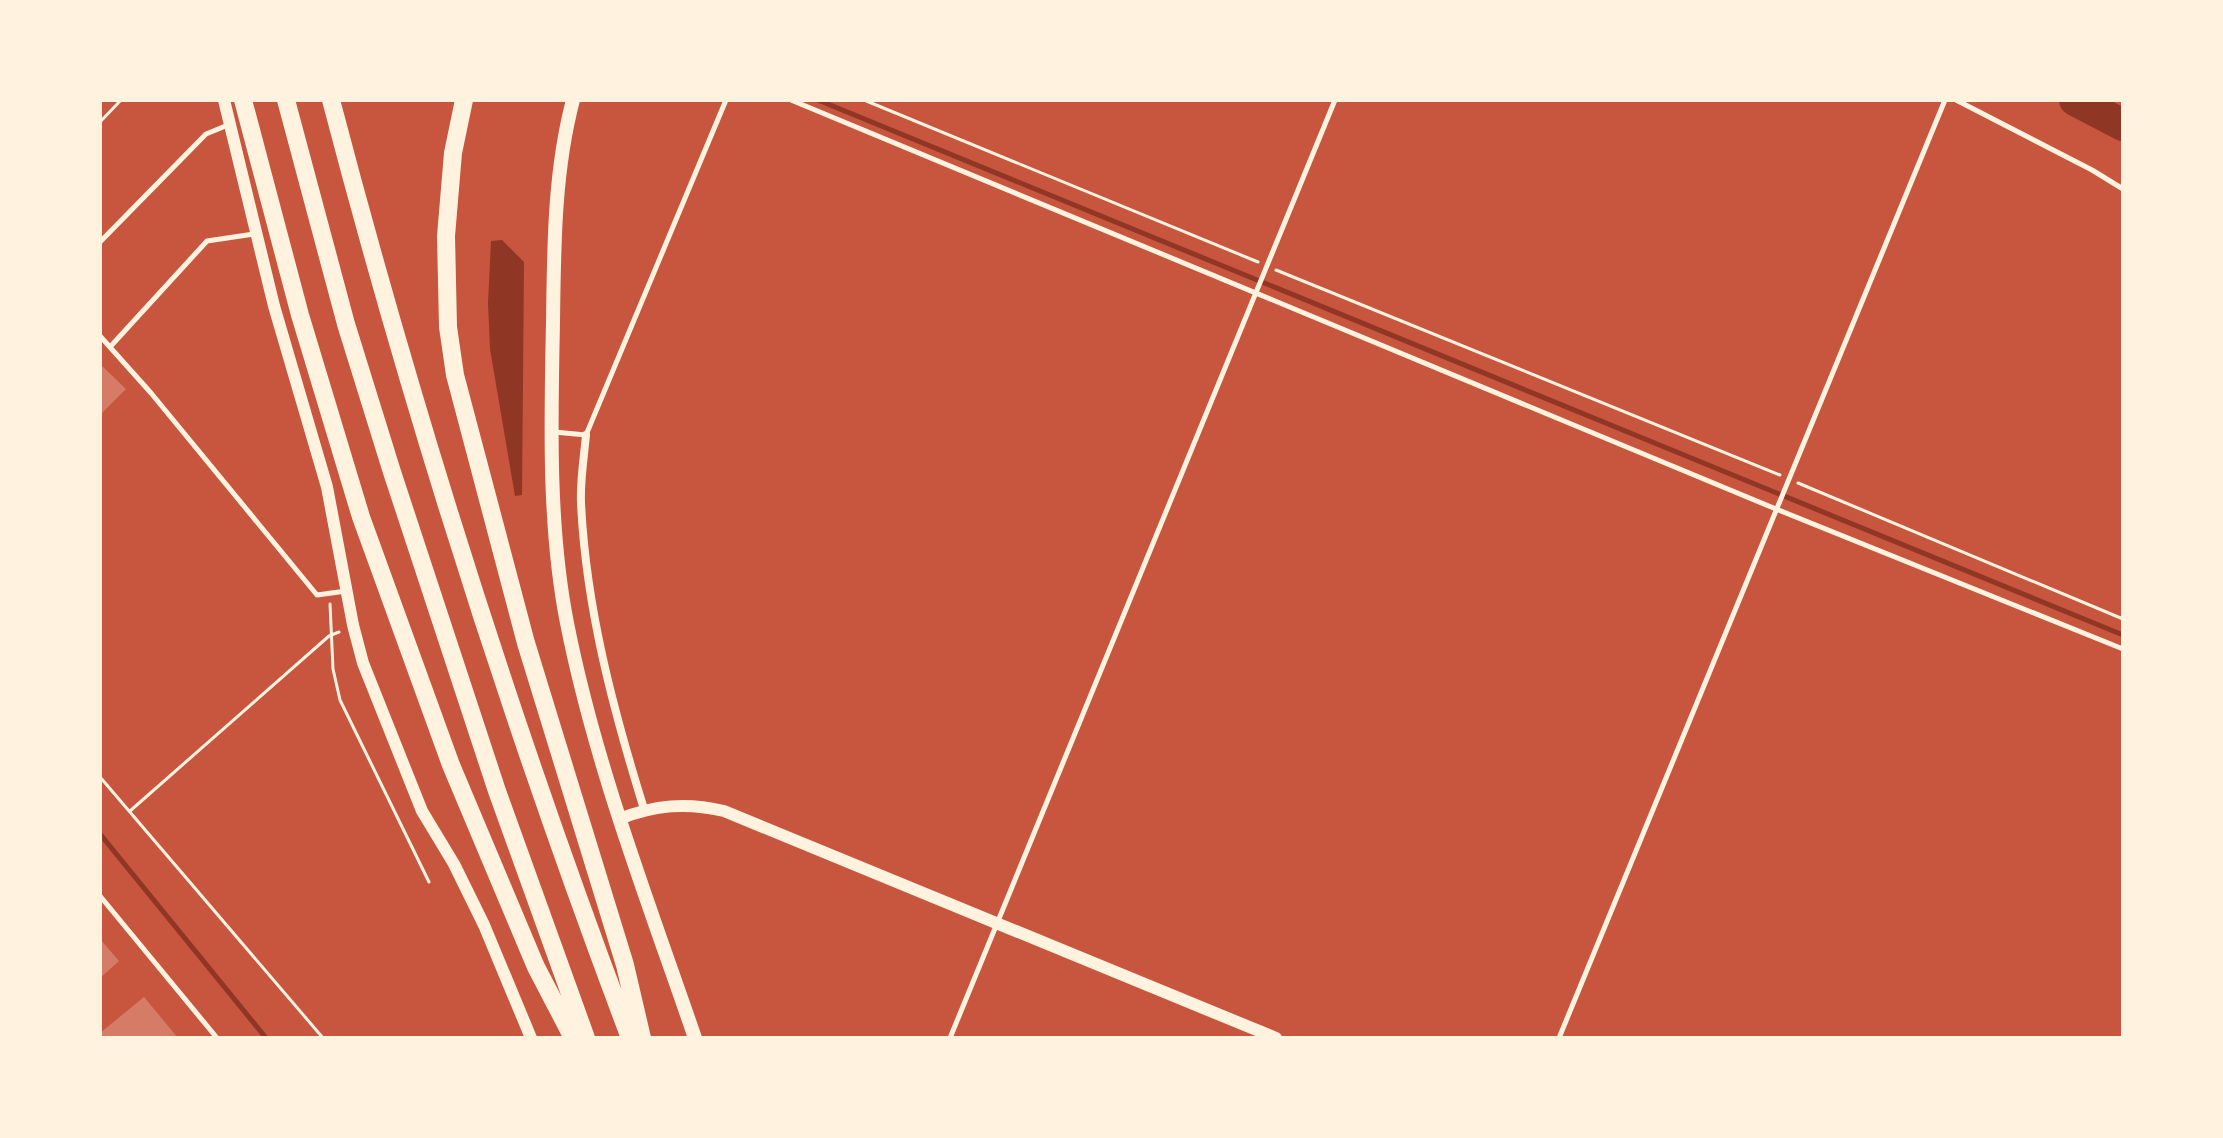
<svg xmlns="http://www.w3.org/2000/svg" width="2223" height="1138" font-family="'Work Sans',sans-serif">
  <rect width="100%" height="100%" fill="#c8553d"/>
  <path fill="#8f3625" d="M502 240 524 262 522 495 515 496 490 349 488 303 491 241Z"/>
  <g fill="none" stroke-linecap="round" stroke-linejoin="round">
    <path stroke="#8f3625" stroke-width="5" d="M818 100 2123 635
      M100 834 266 1038"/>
    <path stroke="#8f3625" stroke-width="32" d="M2075 100 2123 125"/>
  </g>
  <path fill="#d67c66" d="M100 364 126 389 100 415Z
    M100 939 119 961 100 978Z
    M144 997 178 1038H100V1033Z"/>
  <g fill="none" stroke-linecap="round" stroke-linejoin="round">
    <path stroke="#fff3e0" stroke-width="3" d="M864 100 1258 262
      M100 122 121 100
      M1276 270 1780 475
      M1798 483 2123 619
      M330 604 333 669 340 700 429 882
      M100 777 323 1038
      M130 811 329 636 339 632"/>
    <path stroke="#fff3e0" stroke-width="5" d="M791 100 1776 509 2123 649
      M1956 100 2092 170 2123 189
      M100 242 206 134 228 125
      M100 336 151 393 317 595 346 591
      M110 347 207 241 254 234
      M554 432 586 435 726 100
      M100 896 217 1038
      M950 1038 1335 100
      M1559 1038 1945 100"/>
    <path stroke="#fff3e0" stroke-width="8" d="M586 435C584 457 580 481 581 503 586 608 613 709 644 809"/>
    <path stroke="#fff3e0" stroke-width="12" d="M224 100 274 306 327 487 353 625 363 663 422 811 454 864 484 925 531 1038
      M619 819C655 805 686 802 724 811L1276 1038"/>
    <path stroke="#fff3e0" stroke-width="14" d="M573 100C554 172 554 247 553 322 551 420 548 527 567 623 595 765 648 901 695 1038"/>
    <path stroke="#fff3e0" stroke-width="18" d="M243 100 300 315 361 517 451 765 536 967 573 1038
      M286 100 346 324 392 472 497 791 586 1038
      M331 100C414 417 514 731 630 1038
      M464 100 453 153 446 236 448 327 455 375 526 643 625 965 642 1038"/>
  </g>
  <rect width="2223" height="1138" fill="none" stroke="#fff3e0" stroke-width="204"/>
</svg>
